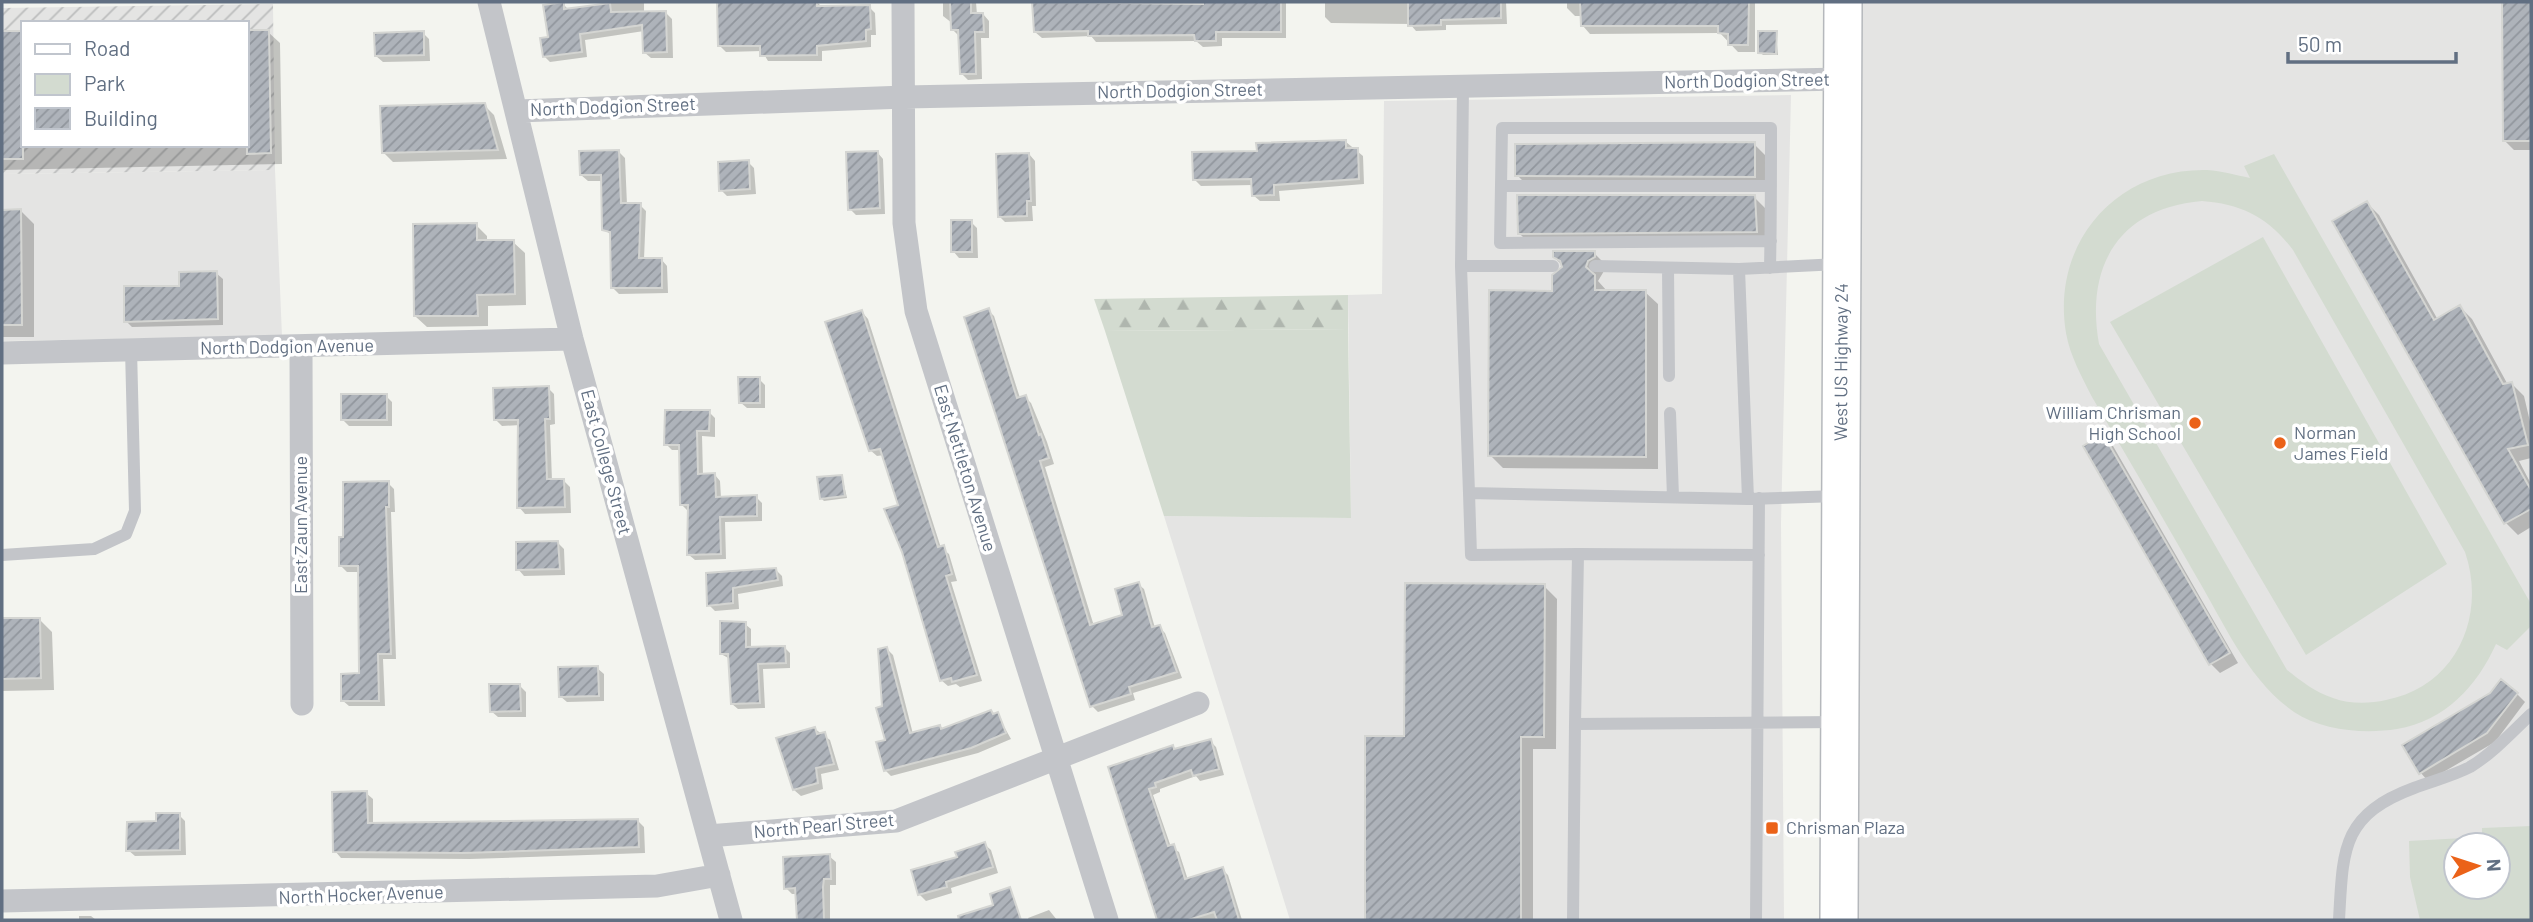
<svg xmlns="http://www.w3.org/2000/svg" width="2533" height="922" font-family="Barlow,sans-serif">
  <defs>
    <pattern id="industrial-furrows" width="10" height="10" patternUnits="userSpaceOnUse" patternTransform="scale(1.75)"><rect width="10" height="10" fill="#e4e4e3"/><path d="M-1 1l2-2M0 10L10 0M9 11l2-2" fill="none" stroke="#bcbdbd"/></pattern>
    <pattern id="forest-firs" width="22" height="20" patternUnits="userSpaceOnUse" patternTransform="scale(1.75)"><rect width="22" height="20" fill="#d3dbd0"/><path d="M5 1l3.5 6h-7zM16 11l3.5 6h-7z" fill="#afb6ae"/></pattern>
    <pattern id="building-hatch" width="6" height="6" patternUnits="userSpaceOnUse" patternTransform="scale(1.75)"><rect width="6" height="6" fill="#aeb3ba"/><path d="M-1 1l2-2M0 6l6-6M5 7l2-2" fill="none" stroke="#91969d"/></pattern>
  </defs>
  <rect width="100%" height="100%" fill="#f3f4ef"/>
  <path fill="#e4e4e3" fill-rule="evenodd" d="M1862 2H2531V920H1855ZM2456 845H2498V887H2456Z
    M1791 95 1781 523 1784 920H1290L1164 516 1351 518 1348 295 1382 294 1384 101Z
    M275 170 282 336 2 341V174Z"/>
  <path fill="url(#industrial-furrows)" fill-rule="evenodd" d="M273 4 275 170 2 174V8ZM23 23H247V145H23Z"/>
  <path fill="#d3dbd0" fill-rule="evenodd" d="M2274 154 2531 604V626L2507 650 2496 644C2477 686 2445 721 2397 729 2365 734 2322 731 2294 712 2248 680 2224 623 2196 576 2162 516 2127 457 2092 397 2082 377 2070 356 2066 333 2051 243 2116 168 2207 170 2222 171 2236 175 2250 178L2244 166ZM2202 201C2242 204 2269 218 2293 250L2465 552C2487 616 2456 687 2386 700 2369 704 2349 704 2333 698 2315 692 2301 681 2287 670L2099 344C2085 266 2119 208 2202 201Z
    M2263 237 2447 564 2306 655 2110 322Z
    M1348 329 1351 518 1164 516 1105 331Z
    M2531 826V920H2420L2410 877 2409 841 2482 837V828ZM2456 845H2498V887H2456Z"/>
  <path fill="url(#forest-firs)" d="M1348 295V329L1105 331 1094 299Z"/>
  <path fill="#0003" d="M609 2H644V13H666L672 19 673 58H651L644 52V31L585 40 587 57 550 62 544 56 563 4 569 10Z
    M719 2H817L823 8 869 7 875 13 876 35H871V47L822 51V61H768L762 51 726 52 720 46Z
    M943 2H976L977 15 983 14 989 21V38H981L982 79 968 80 962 74 959 36 952 29V23L943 16Z
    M1034 2H1286V38H1222V46L1203 47 1196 41 1096 42 1091 36 1042 38 1035 32Z
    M1325 2H1506L1507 24 1446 25V30L1416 31 1410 24 1331 23 1325 17Z
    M1567 2H1755V52H1738L1720 33 1590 34 1583 26 1582 16H1575L1567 8Z
    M2504 2H2531V150H2514L2504 140Z
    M23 32V145H247V32H268L280 43 282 164 2 170V33Z
    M423 33 429 39 430 61 383 62 376 56Z
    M1776 33 1778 55H1763L1760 52Z
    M484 105 494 115 507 159 393 162 383 152Z
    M1346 142 1363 156 1364 184 1279 191 1280 201H1260L1253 195V185L1201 186 1195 180 1259 153Z
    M1754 144 1767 157V189L1530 188 1517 175Z
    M619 152 625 158 627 205H640L646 211 644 259H661L667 266 668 293 619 294 613 288 611 235 604 229 603 181H588L581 175Z
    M877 152 883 159 885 214 856 215 850 209Z
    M1029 154 1035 161 1036 206H1032L1033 221 1005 222 999 216Z
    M748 162 754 168 756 194 727 196 721 190Z
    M1754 197 1767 210 1769 244 1532 246 1519 233Z
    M2367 203 2379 215 2438 320 2460 307 2472 319 2508 385 2512 384 2524 396 2531 426V458L2519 461 2531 484V527L2518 535 2506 523Z
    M2 211H21L34 224V337H2Z
    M971 222 977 228 978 258H959L953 251Z
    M476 225 487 236V242H513L525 253 526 305 488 306V326L427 327 415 316Z
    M1594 253 1607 266 1598 281 1607 291 1645 292 1658 304V469L1503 468 1490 455 1564 267 1554 257Z
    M216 273 223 279V325L132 327 126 321 181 288Z
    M988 310 994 316 1020 398 1025 397 1031 403 1047 442 1054 464 1045 467 1094 626 1124 616 1138 584 1144 589 1155 628 1159 627 1165 633 1182 678 1133 693 1135 700 1098 712 1092 706Z
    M862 312 868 319 941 548 949 554 957 581 951 582 982 681 960 687 956 684 948 686 941 680 900 506 884 455 877 456 870 450Z
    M759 379 765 385V408H747L740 402Z
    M548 388 554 394 555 424 550 425 552 481H564L570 487 571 513 525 514 519 507 520 425 502 426 496 420Z
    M386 396 392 402V426H349L343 420Z
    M709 412 715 418V437L702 436 703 475H715L720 481 721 498 756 497 762 503V521L725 522 726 559 695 560 689 555 688 511 682 505 680 450H672L666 444Z
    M2103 436 2113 446 2238 663 2220 673 2211 664Z
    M842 476 847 498 824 501 821 498Z
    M388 483 394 489 395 512H391L396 659H383L385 706H349L342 700 360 675 359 572H347L341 566 345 539Z
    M558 543 564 549 565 575 524 576 518 569Z
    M776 570 782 576 783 586 738 594 739 609 715 611 709 605 708 574Z
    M1544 586 1557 599 1556 749H1533V920H1367V738H1406Z
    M39 619 52 632 54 690 2 691V620Z
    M745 624 751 629V649L784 647 790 653V668L763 669 765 708 738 709 732 704 730 659 721 654Z
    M887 649 893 655 913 734 939 727 943 730 997 714 1011 739 978 753 891 776 885 770Z
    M597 668 604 674V701L567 702 560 696Z
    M520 686 526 692V717H498L491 711Z
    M2517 694 2525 702 2495 742 2428 781 2420 772Z
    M815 729 830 740 839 770 821 774 823 789 801 796 794 790Z
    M1210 741 1216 747 1224 775 1200 781 1196 776 1160 789V792L1153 795 1171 847 1179 852 1188 880 1222 869 1228 875 1242 920H1159L1110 768 1173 747 1176 750Z
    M366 793 373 799V825L638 821 644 827 645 853 470 859 341 858 335 851Z
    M179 815 185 821 186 855 135 856 128 850Z
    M984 844 991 850 998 873 951 888 952 893 926 901 919 894 959 859Z
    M829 856 836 862V885H830V920H799L797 894H792L786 888Z
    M1049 910 1057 920H1029L1028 918Z
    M79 916H91L96 920H79Z"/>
  <path fill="url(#building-hatch)" stroke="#d4d5d2" stroke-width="2" d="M564 2V9L610 3 611 12 666 11 667 52 643 53 642 25 580 34 582 52 543 57 540 38 548 37 543 5Z
    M717 2H817V6H824L870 5 871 29 866 30V41L817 46V55L760 56V46H718Z
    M950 2H971V13H983L984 32H975L976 74H960L958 30H951Z
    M1032 2 1203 4V2H1281V32H1216V41H1195L1194 35 1088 36V31L1034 32Z
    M1408 2H1501V18L1441 20V25L1408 26Z
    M1580 2H1749L1748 45H1728V34L1718 33V26H1581Z
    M2502 2H2531V141H2503Z
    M247 30H269L271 153 247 154Z
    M2 31H23V159H2Z
    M424 31V55L375 56 374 33Z
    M1758 31H1777L1776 54 1758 53Z
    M485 103 498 150 382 153 380 106Z
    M1346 140V148H1358L1359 179 1274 185V195L1252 196 1251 179 1193 180 1192 152 1257 151 1256 143Z
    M1755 142V177L1515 176V144Z
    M619 150 621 203H641L639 258H662V288H611L610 232 602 230 601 175H580L579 151Z
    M878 151 880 208 848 210 846 152Z
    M1029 153 1031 201H1027V216L998 217 996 154Z
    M749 160 750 189 719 191 718 162Z
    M1517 195H1755L1757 232 1518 234Z
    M2367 201 2434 320 2460 305 2503 384 2512 382 2528 445 2508 449 2531 490V509L2504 524 2332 221Z
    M21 209 22 325H2V210Z
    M951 220H972V252H951Z
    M477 223V240H514L515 294 477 295 478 316H414L413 224Z
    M1553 251H1595V257L1588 261 1586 267 1595 275V290H1646V457L1488 456 1489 290 1552 291V275L1562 267 1560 261 1553 257Z
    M217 271 218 319 124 322V286H179V272Z
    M989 308 1015 392 1017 398 1026 395 1039 435 1041 434 1049 458 1040 461 1090 625 1122 615 1115 589 1139 582 1152 627 1160 625 1177 672 1129 687 1131 694 1090 707 964 317Z
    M862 310 938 547 944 545 952 574 946 576 977 675 952 682 951 678 940 681 902 552 884 509 898 505 880 449 869 451 825 322Z
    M738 377H760V403H739Z
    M549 386 550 419H545L547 479H564L565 507 517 508 518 420H494L493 388Z
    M341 394H387V420H341Z
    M665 410H710L709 431H697L698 474 715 473 716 497 757 495V516L720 517 721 554 687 555 688 505H680L679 445H664Z
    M2103 434 2230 653 2209 665 2083 446Z
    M842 475 845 496 820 499 817 477Z
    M389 481V507H386L391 654H378L379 701H341V674L359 673 358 566H339V537H343V482Z
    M558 541 560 569 516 570V542Z
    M776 568 778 580 733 588V603L707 606 706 573Z
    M1405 583 1545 584 1544 737H1521V920H1365V736H1404Z
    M2 618H40L41 678 2 679Z
    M720 621 746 622V647L785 646 786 663 758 664 760 703 731 704 728 654H720Z
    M887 647 910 733 940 725 941 729 991 710 993 714 998 712 1006 733 971 748 884 771 876 742 885 740 876 708 882 706 878 649Z
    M598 666 599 696 559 697 558 667Z
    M2501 679 2518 693 2487 733 2419 774 2402 745 2490 693Z
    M489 684H520L521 711 490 712Z
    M815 727 817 734 825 732 834 764 816 768 818 783 793 790 776 738Z
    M1211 739 1219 769 1193 776 1191 770 1155 783 1156 787 1149 789 1168 846 1174 844 1185 879 1223 867 1239 920H1217L1214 912 1188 920H1157L1108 767 1173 745 1174 749Z
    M367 791 368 823 638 819 639 847 463 853 333 852 332 792Z
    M156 813H180V850L126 851 127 822 156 821Z
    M985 842 993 867 946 882 947 887 918 895 911 870 957 857 955 852Z
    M830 854 831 879H824L823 887 824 920H797L795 888 784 889 783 857Z
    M1010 887 1021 920H959L958 916 993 905 990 894Z"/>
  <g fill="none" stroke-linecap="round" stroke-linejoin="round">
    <g stroke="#b5b8bc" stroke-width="40">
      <g id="primary">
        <path id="s1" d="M1839 920 1843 2"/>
      </g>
    </g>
    <path stroke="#c3c5c9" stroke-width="12" d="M1463 86 1461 266 1469 493 1748 499 1838 496
      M1502 186H1771
      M1461 266H1553
      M1595 266 1739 269 1839 264
      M1668 268 1669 376
      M1770 268C1771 221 1771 174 1771 128H1502L1500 243 1771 241
      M1739 269 1748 499
      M1670 413 1673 497
      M1469 493 1471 555 1578 554 1575 724
      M1578 554 1759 555
      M2 555 94 549 126 534 135 511 131 349
      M1573 920 1575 724 1836 722
      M1756 920 1759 498
      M2339 920C2343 850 2341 815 2414 788 2432 781 2453 776 2470 767 2493 753 2512 732 2531 714"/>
    <path stroke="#c3c5c9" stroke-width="23" d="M489 2 572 339 731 920
      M903 2 904 223 916 311 1107 920
      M518 111 905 97 1843 79
      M301 347 302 704
      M2 353 572 339
      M708 836 896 821 1198 703
      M2 901 657 886 719 875"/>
    <use href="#primary" stroke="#fff" stroke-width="37"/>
  </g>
  <g fill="#eb6218" stroke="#fff" stroke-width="2.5">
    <circle cx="2195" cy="423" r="7"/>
    <circle cx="2280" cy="443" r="7"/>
    <rect x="1765" y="821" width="14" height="14" rx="3.5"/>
  </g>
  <g text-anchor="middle" stroke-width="7" stroke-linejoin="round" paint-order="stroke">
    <g font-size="18" fill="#616f82" stroke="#fff">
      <text transform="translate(1747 81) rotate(-1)" y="6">North Dodgion Street</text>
      <text transform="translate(1180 91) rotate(-1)" y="6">North Dodgion Street</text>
      <text transform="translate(613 107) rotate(-2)" y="6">North Dodgion Street</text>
      <text transform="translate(287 347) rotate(-1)" y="6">North Dodgion Avenue</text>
      <text dy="6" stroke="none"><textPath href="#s1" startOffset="558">West US Highway 24</textPath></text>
      <text transform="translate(606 462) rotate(75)" y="6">East College Street</text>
      <text transform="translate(965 468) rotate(73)" y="6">East Nettleton Avenue</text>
      <text transform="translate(301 525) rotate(-90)" y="6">East Zaun Avenue</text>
      <text transform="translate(824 826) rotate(-5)" y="6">North Pearl Street</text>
      <text transform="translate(361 895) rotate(-2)" y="6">North Hocker Avenue</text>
    </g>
    <g font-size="18" fill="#616f82" stroke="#fff" text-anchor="start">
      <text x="2181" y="419" text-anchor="end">William Chrisman<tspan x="2181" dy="21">High School</tspan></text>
      <text x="2294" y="439">Norman<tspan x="2294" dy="21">James Field</tspan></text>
      <text x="1786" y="834">Chrisman Plaza</text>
    </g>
  </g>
  <rect width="2533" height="922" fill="none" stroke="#616f82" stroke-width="7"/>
  <rect x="21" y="21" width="228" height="126" fill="#ffffff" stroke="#c0c5cd" stroke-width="2"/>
  <rect x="35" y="44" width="35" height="10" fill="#ffffff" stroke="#c0c5cd" stroke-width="2"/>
  <text x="84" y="56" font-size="21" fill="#616f82">Road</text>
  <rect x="35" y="74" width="35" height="21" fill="#d3dbd0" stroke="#c0c5cd" stroke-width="2"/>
  <text x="84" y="91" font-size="21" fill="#616f82">Park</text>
  <rect x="35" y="108" width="35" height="21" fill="url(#building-hatch)" stroke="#c0c5cd" stroke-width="2"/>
  <text x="84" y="126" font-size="21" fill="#616f82">Building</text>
  <g transform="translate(2477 866) rotate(87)"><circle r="33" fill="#ffffff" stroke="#c0c5cd" stroke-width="2"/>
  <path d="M0-5L12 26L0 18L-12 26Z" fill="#eb6218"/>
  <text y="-10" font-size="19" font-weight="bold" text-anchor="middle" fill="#616f82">N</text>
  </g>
  <path d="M2288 52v10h168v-10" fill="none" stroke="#616f82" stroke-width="3.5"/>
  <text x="2298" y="52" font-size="21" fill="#616f82" stroke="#ffffff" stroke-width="5" paint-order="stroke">50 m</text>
</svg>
